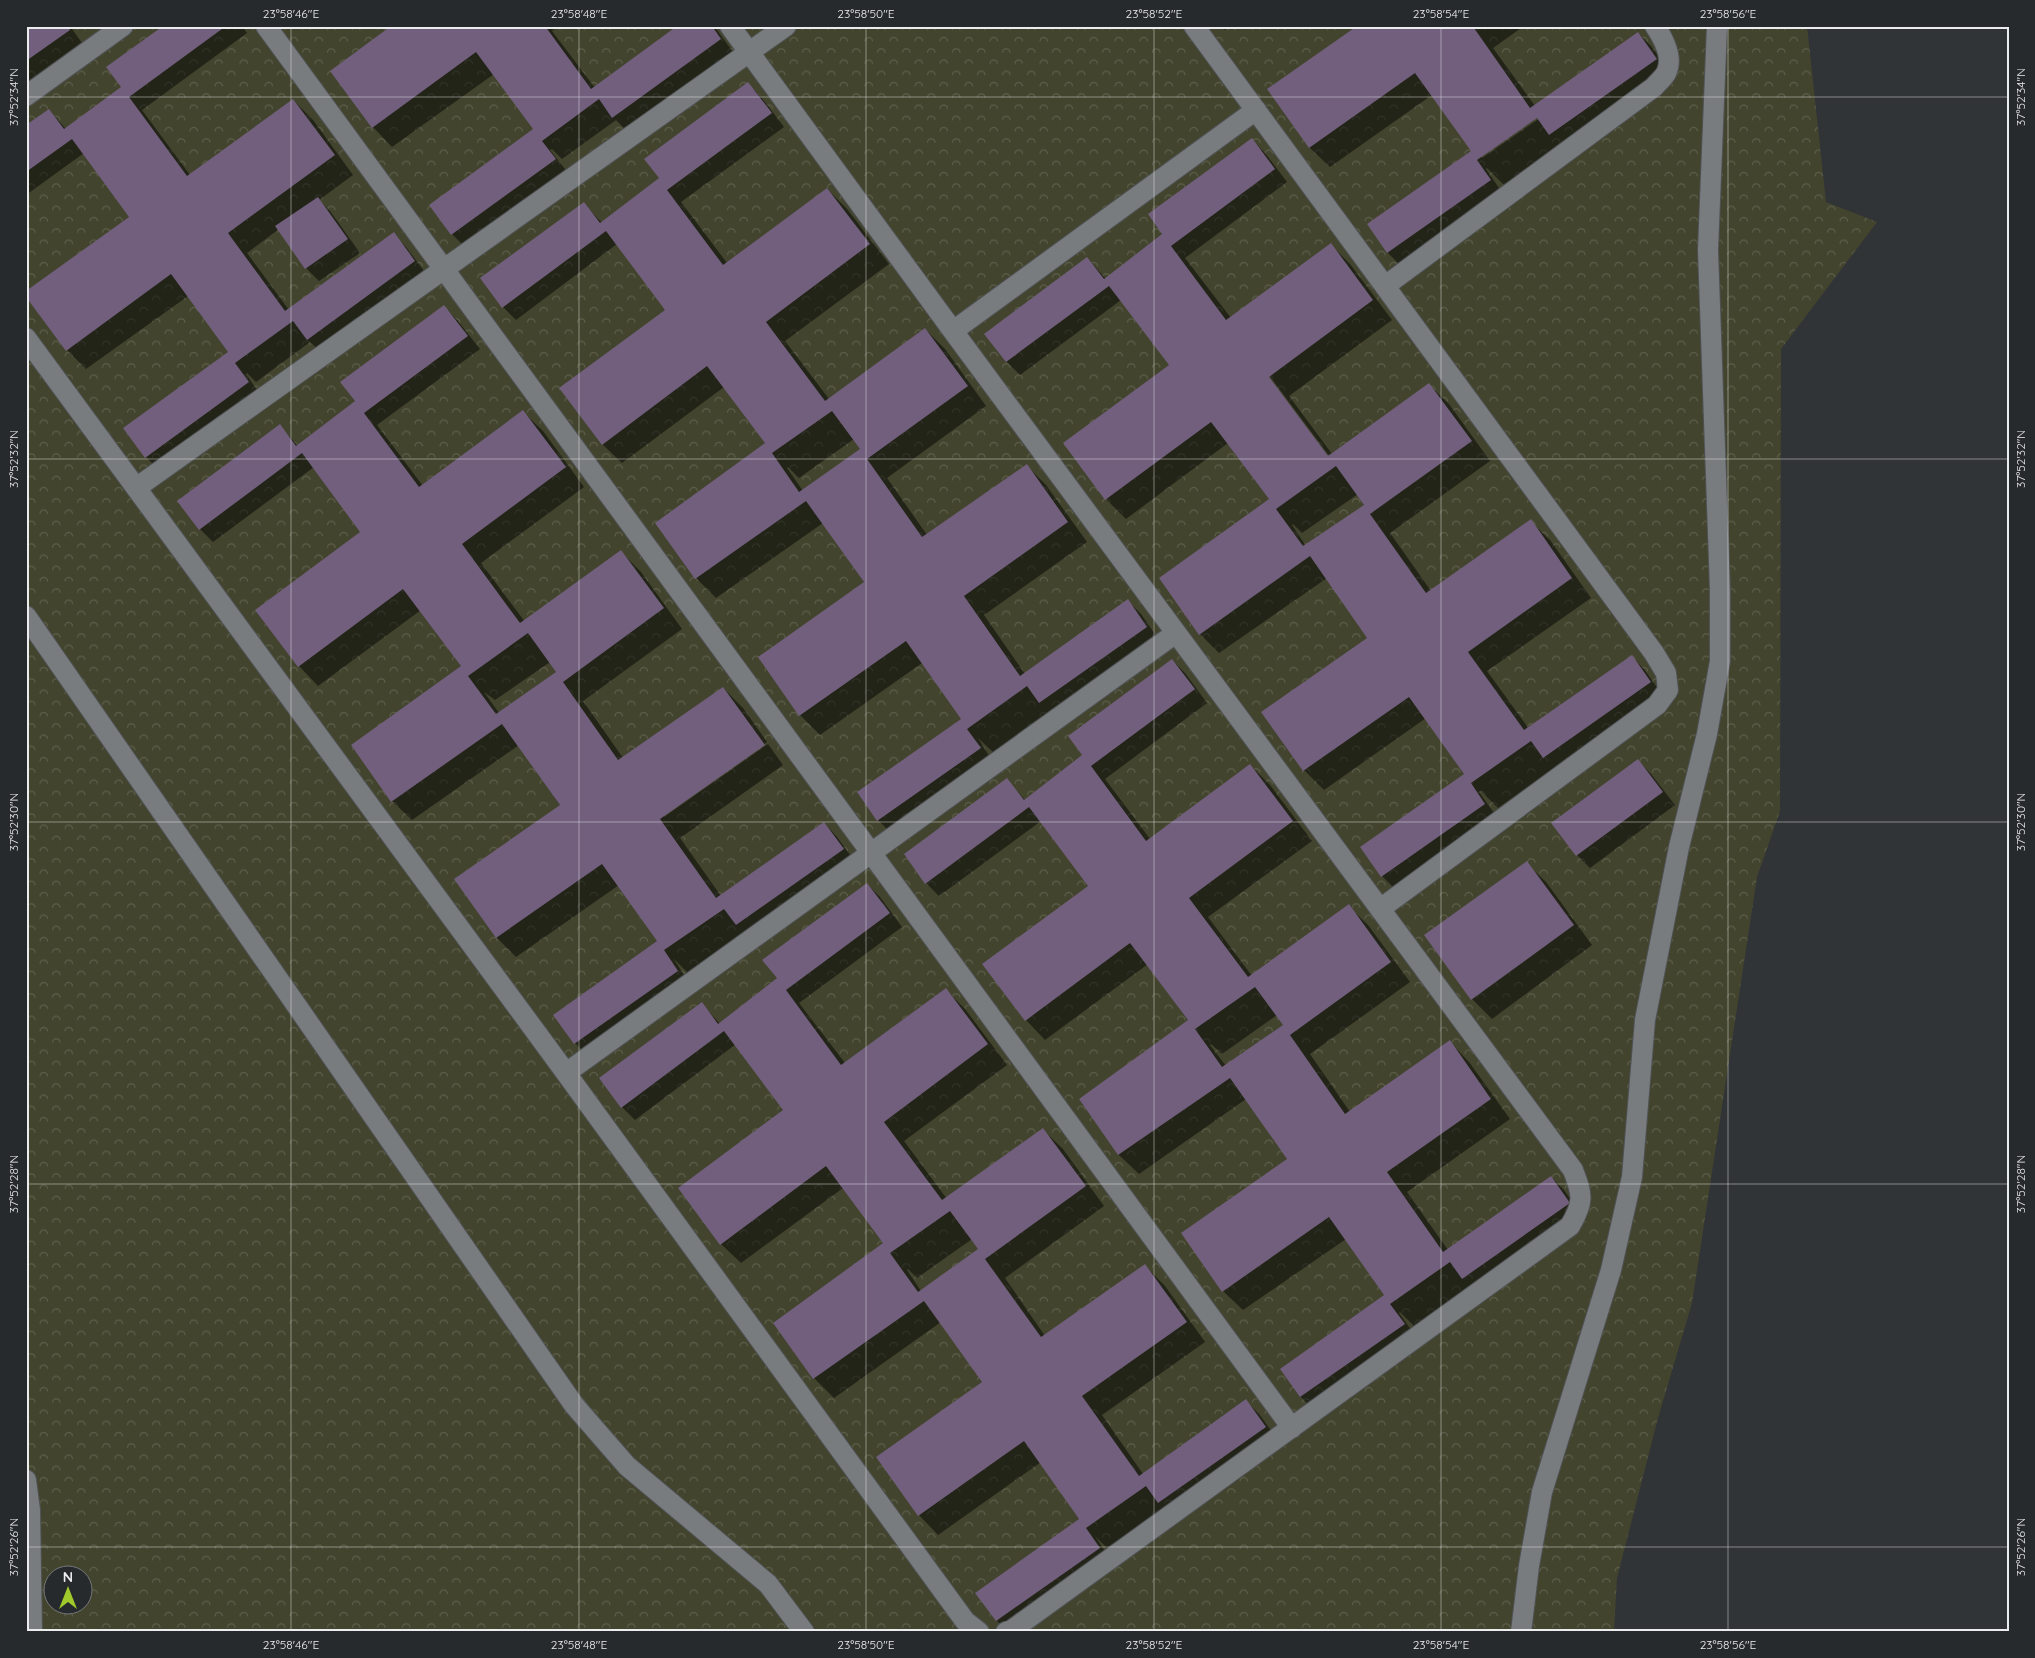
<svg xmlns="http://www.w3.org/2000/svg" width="2035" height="1658" font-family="Quicksand,sans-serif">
  <defs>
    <pattern id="park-crowns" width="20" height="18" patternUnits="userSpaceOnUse" patternTransform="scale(1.25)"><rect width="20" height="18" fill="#42442d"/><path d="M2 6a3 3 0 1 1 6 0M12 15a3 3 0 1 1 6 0" fill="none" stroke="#5d5f4c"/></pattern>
  </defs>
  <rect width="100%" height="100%" fill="#313436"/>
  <path fill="url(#park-crowns)" fill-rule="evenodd" d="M26 26H1807L1826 202 1877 222 1781 349 1780 811 1757 877 1692 1303 1658 1418 1617 1578 1614 1632H26ZM52 1576H82V1606H52Z"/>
  <path fill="#0007" fill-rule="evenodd" d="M26 26H70L82 43 26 84Z
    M165 26H242L247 33 142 110 190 175 293 100 313 120 353 175 319 200 330 211 360 253 319 281 306 268 279 229 247 253 289 310 393 234 406 247 427 275 321 352 310 342 256 382 247 373 246 374 261 396 159 470 146 457 229 352 188 296 86 369 67 350 130 217 84 153 26 195V127L49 110 66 129 123 87Z
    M393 26H559L552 31 595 88 680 26H714L733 52 626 130 616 120 562 159 552 149 550 150 568 173 465 247 452 234 431 205 538 134 494 74 392 147 373 127Z
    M1221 26H1231L1225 30Z
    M1359 26H1524L1493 48 1535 106 1638 33 1651 46 1670 72 1504 185 1487 168 1486 169 1503 194 1401 266 1388 253 1368 224 1476 156 1432 95 1330 167 1310 148 1269 89ZM1542 114 1543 116 1482 158 1481 156Z
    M748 84 761 97 784 127 681 202 727 263 827 189 847 209 889 264 785 341 829 399 925 329 945 349 986 406 887 478 927 535 1027 466 1046 485 1087 542 984 615 1025 674 1128 601 1141 614 1159 640 994 753 978 738 993 762 891 833 878 820 858 793 962 719 922 663 820 735 800 715 760 658 865 583 823 523 716 598 696 578 657 523 767 444 724 387 622 463 602 444 666 310 617 244 516 320 503 307 584 204 602 223 660 179ZM854 439 862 450 803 491 787 468 788 467 799 478Z
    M1252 140 1265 153 1287 182 1185 258 1231 318 1331 245 1350 264 1392 320 1289 396 1332 454 1429 385 1449 404 1490 461 1390 533 1431 591 1530 521 1550 540 1591 598 1487 671 1529 729 1631 656 1644 669 1663 696 1557 770 1555 768 1498 808 1481 791 1479 792 1497 817 1395 889 1382 876 1469 780 1426 718 1324 790 1304 770 1373 646 1327 578 1219 653 1200 634 1270 499 1228 443 1126 519 1106 499 1065 444 1170 365 1121 300 1020 375 1007 362 986 334 1087 258 1106 279 1162 236ZM1266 371 1330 457 1332 464 1264 373ZM1358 494 1367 510 1306 546 1292 525 1293 524 1302 533Z
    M444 307 457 320 480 349 377 425 423 486 523 412 543 431 584 487 481 563 525 622 621 552 641 572 682 629 583 701 623 758 723 688 743 708 767 742 664 814V817L768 744 783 765 680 838 721 896 824 823 837 837 856 863 690 975 673 958 690 984 588 1056 575 1043 662 946 619 885 516 957 496 937 564 811 519 745 412 820 392 801 463 666 421 610 318 686 299 666 365 538 314 467 213 542 200 529 280 426 298 446 356 401ZM550 662 557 672 499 713 484 692 495 700Z
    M1172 660 1185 673 1207 703 1105 779 1150 839 1250 765 1270 785 1312 841 1208 917 1252 976 1348 906 1368 925 1410 982 1310 1054 1350 1112 1450 1042 1469 1062 1510 1119 1407 1192 1448 1250 1551 1177 1564 1190 1583 1217 1417 1329 1400 1312 1399 1313 1417 1338 1314 1410 1301 1397 1282 1369 1389 1300 1346 1239 1243 1310 1223 1291 1291 1164 1246 1099 1139 1174 1119 1155 1080 1100 1190 1020 1148 964 1045 1040 1026 1020 1094 891 1041 821 939 896 926 883 905 855 1007 780 1025 800 1084 755ZM1277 1015 1285 1026 1226 1066 1210 1045 1211 1044 1222 1054Z
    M1638 761 1651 774 1675 805 1590 868 1577 855Z
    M1526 863 1546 882 1592 945 1492 1019 1472 999 1426 936Z
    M867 884 880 897 902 927 799 1003 845 1063 945 989 965 1009 1007 1065 904 1141 947 1199 1043 1130 1063 1149 1104 1206 1005 1278 1045 1336 1145 1266 1165 1286 1205 1342 1102 1415 1143 1474 1246 1401 1259 1414 1278 1440 1112 1553 1095 1536 1112 1562 1008 1632 997 1621 1083 1525 1041 1462 938 1535 919 1515 984 1383 941 1322 834 1398 814 1378 775 1323 885 1244 843 1188 741 1263 721 1244 788 1115 736 1044 635 1120 622 1107 702 1004 720 1024 779 979ZM972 1239 980 1250 921 1291 907 1270 908 1269 917 1278Z"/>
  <path fill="#715f7d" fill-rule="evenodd" d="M26 26H68L70 30 26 61Z
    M163 26H226L129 97 187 176 293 99 335 155 228 233 285 311 394 232 415 261 307 340 293 321 235 363 249 382 145 458 123 428 228 352 171 274 66 351 26 297V291L129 217 72 139 26 172V125L49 109 64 129 121 87 106 67Z
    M391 26H545L591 89 677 26H712L721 39 612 118 599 99 542 141 556 159 451 235 429 205 533 129 476 52 372 128 330 71Z
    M1357 26H1477L1474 28 1530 108 1638 32 1657 59 1549 135 1537 118 1477 160 1491 180 1387 253 1367 224 1471 151 1415 73 1309 148 1267 89Z
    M748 82 772 113 667 190 723 265 827 188 870 244 766 322 825 401 925 328 968 386 867 459 922 537 1027 464 1068 522 964 596 1020 676 1128 599 1147 627 1039 703 1027 686 967 729 981 748 877 821 857 792 961 719 906 641 799 716 758 657 864 582 806 501 695 579 655 523 765 443 707 366 602 445 559 388 665 310 606 231 502 308 480 278 584 202 600 223 659 178 644 159ZM832 411 860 449 799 492 772 453Z
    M1252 138 1275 169 1171 246 1226 320 1331 243 1373 300 1269 377 1328 456 1429 383 1472 441 1370 514 1426 593 1531 519 1572 578 1468 652 1524 730 1632 655 1651 682 1543 758 1531 741 1471 783 1485 804 1381 877 1360 847 1464 774 1409 697 1303 771 1261 712 1367 638 1310 556 1199 635 1159 578 1269 499 1211 422 1105 500 1063 443 1169 365 1109 286 1006 362 984 334 1087 257 1104 279 1162 234 1148 214ZM1336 466 1364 505 1303 546 1276 509Z
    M318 197 348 239 305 269 275 226Z
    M444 305 468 336 364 413 419 487 523 410 566 467 462 544 520 623 621 550 664 608 563 682 618 760 723 687 765 745 660 819 716 898 824 822 844 849 736 925 724 909 664 950 678 971 574 1044 553 1015 657 941 602 864 496 938 454 879 560 805 502 724 391 802 351 745 461 666 403 589 298 667 255 610 360 532 302 453 199 530 177 501 280 424 296 446 355 401 340 382ZM528 633 556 672 496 714 468 676Z
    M1172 659 1195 689 1091 766 1146 841 1250 764 1293 821 1189 898 1248 977 1349 904 1391 962 1290 1035 1345 1114 1450 1040 1491 1099 1387 1172 1443 1252 1551 1176 1570 1203 1462 1279 1450 1262 1390 1304 1405 1324 1300 1397 1280 1369 1384 1295 1329 1217 1222 1292 1181 1233 1287 1159 1230 1078 1118 1155 1079 1099 1188 1020 1130 943 1025 1021 982 964 1088 886 1029 807 925 884 904 854 1007 778 1024 800 1082 755 1068 736ZM1255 987 1283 1025 1222 1067 1195 1029Z
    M1638 759 1663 792 1576 856 1551 823Z
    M1527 861 1574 925 1471 1000 1424 935Z
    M867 883 890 913 786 990 841 1065 946 988 988 1044 884 1122 942 1200 1043 1128 1086 1186 985 1259 1041 1337 1145 1264 1187 1322 1082 1396 1139 1476 1246 1399 1266 1427 1158 1503 1146 1486 1086 1528 1100 1548 996 1621 975 1593 1079 1519 1024 1441 918 1516 876 1457 982 1382 924 1301 813 1379 773 1323 883 1243 826 1166 720 1245 678 1188 783 1110 724 1031 621 1108 599 1078 702 1002 718 1024 777 978 762 960ZM950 1211 978 1249 918 1292 890 1253Z"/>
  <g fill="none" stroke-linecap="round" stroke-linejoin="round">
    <g stroke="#4f5254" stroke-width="22">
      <path id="service" d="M266 26 1292 1428
        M730 26 953 331 1573 1170C1583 1196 1584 1202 1570 1226L1012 1630 1006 1632
        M1194 26 1654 653 1666 673 1668 690 1657 705 1380 909
        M26 96 123 26
        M1385 286 1654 87C1658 82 1665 77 1667 71 1673 57 1663 38 1655 26
        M953 331 1256 110
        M26 338 566 1073 965 1621 979 1632
        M136 488 786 26
        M26 616 574 1405 627 1466 768 1584 804 1632
        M566 1073 1176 633
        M26 1480 30 1510 32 1632
        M1521 1632 1529 1566 1542 1492 1611 1270 1632 1177 1645 1020 1679 847 1707 734 1720 661V590L1708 250 1717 26"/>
    </g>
    <use href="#service" stroke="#797c7f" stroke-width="20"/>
  </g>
  <path fill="none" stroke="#eaeced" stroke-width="1" stroke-opacity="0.45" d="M291 26V1632M579 26V1632M866 26V1632M1154 26V1632M1441 26V1632M1728 26V1632M26 97H2009M26 459H2009M26 822H2009M26 1184H2009M26 1547H2009"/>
  <rect width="2035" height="1658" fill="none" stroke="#272a2c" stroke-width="55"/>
  <g transform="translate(68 1590)"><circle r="24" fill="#272a2c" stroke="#757879"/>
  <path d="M0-4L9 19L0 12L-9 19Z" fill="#a0c92b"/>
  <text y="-8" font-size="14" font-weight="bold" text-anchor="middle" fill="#eaeced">N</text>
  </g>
  <rect x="28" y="28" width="1980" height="1602" fill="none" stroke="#eaeced" stroke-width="2"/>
  <g font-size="12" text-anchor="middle" fill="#eaeced">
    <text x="291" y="18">23°58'46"E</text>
    <text x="579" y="18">23°58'48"E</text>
    <text x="866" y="18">23°58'50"E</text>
    <text x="1154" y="18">23°58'52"E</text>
    <text x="1441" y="18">23°58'54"E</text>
    <text x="1728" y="18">23°58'56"E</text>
    <text transform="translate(14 97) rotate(-90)" y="4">37°52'34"N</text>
    <text transform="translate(2021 97) rotate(-90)" y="4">37°52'34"N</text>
    <text transform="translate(14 459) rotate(-90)" y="4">37°52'32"N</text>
    <text transform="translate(2021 459) rotate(-90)" y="4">37°52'32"N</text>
    <text transform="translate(14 822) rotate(-90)" y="4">37°52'30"N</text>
    <text transform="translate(2021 822) rotate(-90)" y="4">37°52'30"N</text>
    <text transform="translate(14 1184) rotate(-90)" y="4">37°52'28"N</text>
    <text transform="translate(2021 1184) rotate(-90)" y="4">37°52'28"N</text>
    <text transform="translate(14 1547) rotate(-90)" y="4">37°52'26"N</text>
    <text transform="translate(2021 1547) rotate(-90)" y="4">37°52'26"N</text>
    <text x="291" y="1649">23°58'46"E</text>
    <text x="579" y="1649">23°58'48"E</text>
    <text x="866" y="1649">23°58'50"E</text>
    <text x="1154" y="1649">23°58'52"E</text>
    <text x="1441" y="1649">23°58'54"E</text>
    <text x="1728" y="1649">23°58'56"E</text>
  </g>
</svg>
